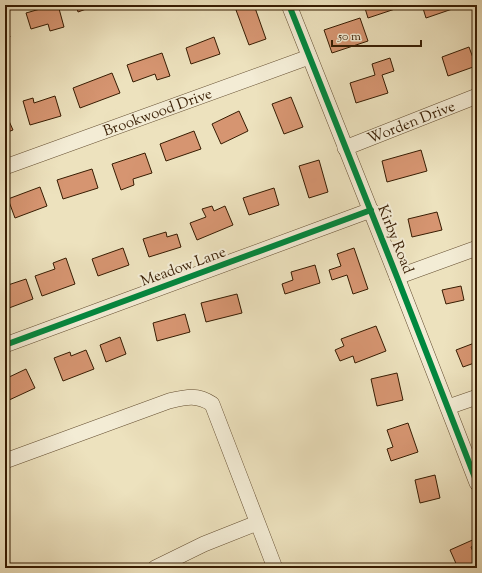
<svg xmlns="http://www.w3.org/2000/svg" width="482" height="573" font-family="'Sorts Mill Goudy',serif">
  <rect width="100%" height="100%" fill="#ede2be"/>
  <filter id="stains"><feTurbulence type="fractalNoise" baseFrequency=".005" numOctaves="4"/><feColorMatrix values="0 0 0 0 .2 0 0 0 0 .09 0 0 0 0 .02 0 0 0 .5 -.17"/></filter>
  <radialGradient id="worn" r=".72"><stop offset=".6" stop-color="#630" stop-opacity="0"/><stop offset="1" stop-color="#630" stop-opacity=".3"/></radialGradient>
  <path fill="#d69571" stroke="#371c02" d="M54 5H58L64 27 50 31 48 24 31 29 26 13Z
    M76 5H97L78 12Z
    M252 5H254L266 39 249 45 236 10Z
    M364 5H404V6L368 18Z
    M422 5H461V6L426 18Z
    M360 18 368 41 332 53 324 30Z
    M5 22 10 37 5 39Z
    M214 37 220 54 191 64 186 48Z
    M469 47 476 66 448 76 442 57Z
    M162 53 170 76 157 80 155 74 133 82 127 65Z
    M390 58 394 71 382 75 388 93 356 103 350 83 375 75 372 64Z
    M112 73 120 93 80 108 73 88Z
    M55 96 61 116 30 125 23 101 33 98 34 103Z
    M291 97 303 127 284 134 272 104Z
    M239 111 248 131 221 144 212 124Z
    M5 112 13 130 5 133Z
    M194 131 201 149 166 161 160 144Z
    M421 150 427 171 387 182 382 161Z
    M145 153 152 173 133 179 134 185 121 190 112 164Z
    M319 160 328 192 309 198 299 166Z
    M92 169 98 188 63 199 57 180Z
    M40 187 47 206 15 218 8 199Z
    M274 188 279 205 249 215 243 198Z
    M212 206 214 211 225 206 233 225 197 240 190 223 206 217 202 209Z
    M437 212 442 230 412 237 408 219Z
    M166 232 167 237 177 234 181 247 149 257 143 239Z
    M123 248 129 265 98 276 92 259Z
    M354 248 368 289 353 294 347 275 332 280 329 270 341 266 337 254Z
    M66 258 75 284 42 296 35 276 55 269 53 263Z
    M315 265 320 283 285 294 282 284 293 280 291 272Z
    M26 279 33 299 9 308V304L5 305V286Z
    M461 286 464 300 446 304 442 290Z
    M237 294 242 313 206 322 201 303Z
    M185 314 190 332 157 341 153 323Z
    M376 326 386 351 355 363 353 356 340 361 335 350 344 346 341 339Z
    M120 337 126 354 106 362 100 345Z
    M477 342V362L463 367 456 350Z
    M86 350 94 369 63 381 54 358 70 352 71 356Z
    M26 369 35 388 7 401 5 397V379Z
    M397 373 403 400 377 406 371 379Z
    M408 423 418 452 391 461 387 449 393 447 387 430Z
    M435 475 440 498 420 503 415 480Z
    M477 538V544L471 547 477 561 462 568H458L450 550Z"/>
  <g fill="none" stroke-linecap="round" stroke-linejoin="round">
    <g stroke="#644e31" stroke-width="16">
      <g id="minor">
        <path d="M289 5 397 277 477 483"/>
        <path id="s1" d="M345 148 477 96"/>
        <path id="s2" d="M5 167 309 57"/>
        <path d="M397 277 477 248"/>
        <path d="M5 345 371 210"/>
        <path d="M448 407 477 397"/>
        <path d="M5 461 169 401C186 397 197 394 212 404L275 568"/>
        <path d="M155 568 204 544 257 523"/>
      </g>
    </g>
    <use href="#minor" stroke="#f3ecd5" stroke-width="15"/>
    <g stroke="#f3ecd5" stroke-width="8">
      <path id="cycleway" d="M289 5 397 277 477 483
        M5 345 371 210"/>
    </g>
    <use href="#cycleway" stroke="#00873e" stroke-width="6"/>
  </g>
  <g text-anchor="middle" stroke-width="4" stroke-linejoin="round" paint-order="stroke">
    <g font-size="15" fill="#371c02" stroke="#f3ecd5">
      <text dy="5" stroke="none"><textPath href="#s2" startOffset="162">Brookwood Drive</textPath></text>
      <text dy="5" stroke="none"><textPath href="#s1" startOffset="71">Worden Drive</textPath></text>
      <text transform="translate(396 239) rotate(68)" y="5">Kirby Road</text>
      <text transform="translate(183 266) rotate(-20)" y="5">Meadow Lane</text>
    </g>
  </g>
  <rect width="482" height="573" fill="none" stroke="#ede2be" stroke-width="20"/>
  <rect x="6" y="6" width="470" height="561" fill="none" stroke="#371c02" stroke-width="2"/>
  <rect x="10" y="10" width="462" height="553" fill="none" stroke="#371c02"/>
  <path d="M332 40v6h89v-6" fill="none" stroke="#371c02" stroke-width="2"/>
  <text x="338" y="40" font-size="12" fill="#371c02" stroke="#f3ecd5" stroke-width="3" paint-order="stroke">50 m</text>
  <rect width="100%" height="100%" filter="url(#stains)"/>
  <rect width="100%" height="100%" fill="url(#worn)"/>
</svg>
